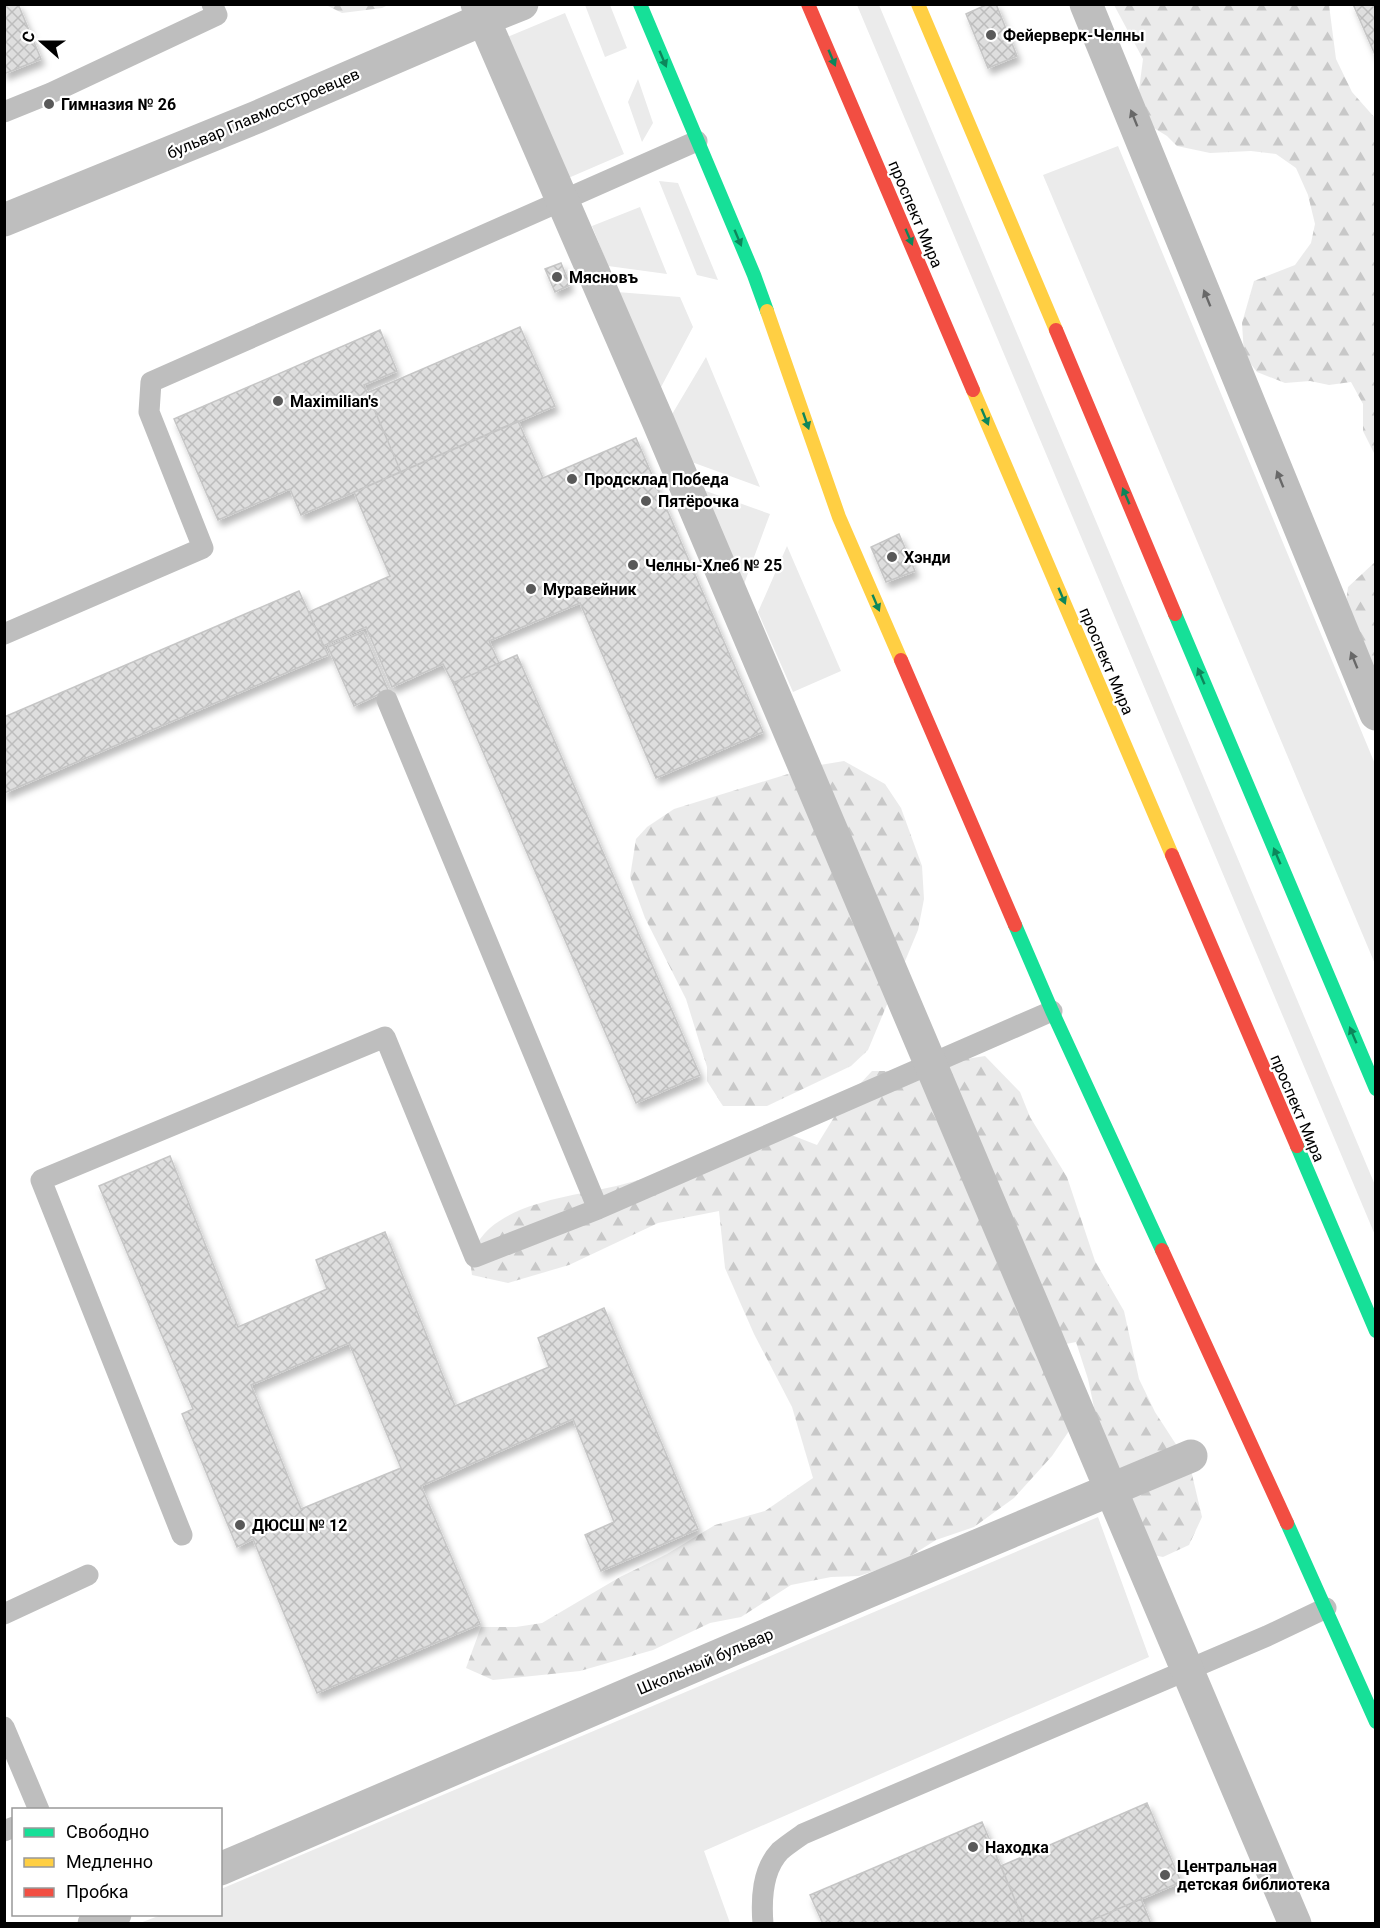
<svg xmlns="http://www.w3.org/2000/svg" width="1380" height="1928" font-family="Roboto,sans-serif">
  <defs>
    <pattern id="forest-firs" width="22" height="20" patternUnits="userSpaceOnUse" patternTransform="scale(1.5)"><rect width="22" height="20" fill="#ebebeb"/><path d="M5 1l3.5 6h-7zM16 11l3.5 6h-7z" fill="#c8c8c8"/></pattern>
    <pattern id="building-cross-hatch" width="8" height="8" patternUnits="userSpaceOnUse" patternTransform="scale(1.5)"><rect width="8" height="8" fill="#dedede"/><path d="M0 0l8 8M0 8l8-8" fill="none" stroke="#bdbdbd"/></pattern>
    <filter id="shadow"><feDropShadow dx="3.5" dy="6" stdDeviation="3" flood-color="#0004"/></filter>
  </defs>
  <rect width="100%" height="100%" fill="#fff"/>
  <path fill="#ebebeb" d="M585 5H610L627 48 605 57Z
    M857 5H879L1375 1185V1235Z
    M565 13 624 154 566 179 505 38Z
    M638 79 653 123 642 142 628 102Z
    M1118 146 1375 764V964L1043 175Z
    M659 181 678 183 718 280 697 275Z
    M640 207 667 274 608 266 592 226Z
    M617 292 680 297 693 327 660 389Z
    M706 357 760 487 689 461 671 416Z
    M703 490 770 514 744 584Z
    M787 546 841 671 793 692 758 612Z
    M1098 1517 1149 1657 704 1851 730 1923H140L161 1915 220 1914 221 1889Z"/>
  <path fill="url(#forest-firs)" d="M326 5H388L382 8 342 13Z
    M1114 5H1329L1336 59 1352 92 1375 118V455L1363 431V404L1351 382 1329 385 1310 381 1285 383 1257 372 1244 355 1242 323 1254 281 1295 265 1311 243 1315 224 1308 195 1296 168 1276 154 1251 151 1210 153 1177 146 1167 136 1149 125 1139 90 1143 59Z
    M1375 562V700L1344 618 1348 587Z
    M844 761 885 784 901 808 922 866 924 899 918 930 868 1050 851 1066 767 1106H723L707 1081V1067L686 999 645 918 630 877 636 839 647 827 674 809 814 766Z
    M985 1056 1020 1092 1030 1117 1067 1177 1095 1261 1124 1311 1139 1379 1155 1412 1190 1466 1202 1517 1189 1545 1163 1557 1153 1555 1095 1412 1088 1379 1076 1342 1061 1345 1069 1431 1052 1456 1014 1498 974 1527 936 1540 901 1562 859 1576 831 1577 791 1585 741 1617 710 1623 653 1650 580 1671 493 1680 466 1668 481 1627H516L542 1623 620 1577 667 1554 715 1525 765 1511 813 1478 792 1407 754 1334 725 1268 719 1211 658 1223 569 1265 508 1283 472 1275 469 1253C476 1245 482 1235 490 1228 523 1199 583 1195 624 1184 676 1171 726 1148 776 1129L817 1145 844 1101 872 1071H890Z"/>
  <path fill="url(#building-cross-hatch)" stroke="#c6c6c6" stroke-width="1.5" fill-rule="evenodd" filter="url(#shadow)" d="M4 4H18L41 59 4 74Z
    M988 4H996L1017 56 988 68 966 14Z
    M1353 4H1376V57Z
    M561 263 570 285 555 292 545 269Z
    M520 327 555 406 401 472 367 393Z
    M380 330 397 371 364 385 401 472 301 515 290 489 218 520 174 419Z
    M518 421 543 478 636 438 763 732 656 778 580 603 489 641 499 663 453 683 443 664 392 687 366 627 323 646 309 612 390 576 354 492Z
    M899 534 915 571 886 582 871 547Z
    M299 591 328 655 4 793V717Z
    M363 632 388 690 354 706 328 647Z
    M517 655 700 1075 636 1103 453 683Z
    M170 1156 238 1327 327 1289 316 1260 385 1232 455 1406 549 1367 538 1338 604 1308 698 1529 601 1571 585 1535 614 1522 573 1419 421 1486 480 1624 317 1693 253 1539 237 1547 182 1414 193 1409 99 1186ZM349 1343 401 1468 301 1509 251 1385Z
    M1147 1803 1181 1882 1083 1924H1025L1001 1866Z
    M982 1822 1025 1924H823L810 1895Z
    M1141 1899 1151 1924H1083Z"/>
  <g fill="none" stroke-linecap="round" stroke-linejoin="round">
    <path stroke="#bebebe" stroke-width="21" d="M4 112 51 93 217 15 212 4
      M4 634 203 548 149 412 151 382 697 141
      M387 700 598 1209 1052 1011
      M182 1535 41 1180 385 1037 475 1257 598 1209
      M4 1614 88 1575
      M4 1727 39 1810
      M4 1831 14 1827
      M763 1924C761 1899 762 1870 780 1851 787 1845 796 1839 803 1834L1267 1636 1326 1608"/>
    <path stroke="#bebebe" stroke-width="33" d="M477 4 658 421 1295 1924
      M1086 4 1376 714
      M4 220 257 117 484 19 522 4
      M220 1869 867 1592 1191 1456
      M94 1924 115 1914"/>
    <path stroke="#16e098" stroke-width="14" d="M640 4 754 275 767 311
      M1175 614 1376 1089
      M1015 925 1052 1011 1162 1250
      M1297 1146 1376 1331
      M1287 1523 1376 1722"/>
    <path stroke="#ffcf43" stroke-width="14" d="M918 4 1056 330
      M767 311 839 517 901 660
      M973 390 1172 855"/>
    <path stroke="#f24e42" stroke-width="14" d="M808 4 973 390
      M1056 330 1175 614
      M901 660 1015 925
      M1172 855 1297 1146
      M1162 1250 1287 1523"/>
  </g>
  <defs><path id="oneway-solid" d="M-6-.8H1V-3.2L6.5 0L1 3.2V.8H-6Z" transform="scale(1.5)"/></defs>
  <g fill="#0d865b">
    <use href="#oneway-solid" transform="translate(832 58) rotate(67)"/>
    <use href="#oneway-solid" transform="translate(663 59) rotate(67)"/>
    <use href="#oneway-solid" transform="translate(909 237) rotate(67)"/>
    <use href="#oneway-solid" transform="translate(738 238) rotate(67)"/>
    <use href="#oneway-solid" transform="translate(985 417) rotate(67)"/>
    <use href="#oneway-solid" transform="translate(806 421) rotate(71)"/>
    <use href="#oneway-solid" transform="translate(1126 496) rotate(-113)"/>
    <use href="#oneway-solid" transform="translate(1062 596) rotate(67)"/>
    <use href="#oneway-solid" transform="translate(876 603) rotate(67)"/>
    <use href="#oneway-solid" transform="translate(1201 676) rotate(-113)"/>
    <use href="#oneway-solid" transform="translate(1277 856) rotate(-113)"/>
    <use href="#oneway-solid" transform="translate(1353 1035) rotate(-113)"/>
  </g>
  <g fill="#686868">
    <use href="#oneway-solid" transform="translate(1134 118) rotate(-112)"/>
    <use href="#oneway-solid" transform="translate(1207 298) rotate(-112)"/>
    <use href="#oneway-solid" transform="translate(1280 479) rotate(-112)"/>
    <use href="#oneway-solid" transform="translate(1354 660) rotate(-112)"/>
  </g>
  <g fill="#595959" stroke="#fff" stroke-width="2">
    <circle cx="991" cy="35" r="6"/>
    <circle cx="49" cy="104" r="6"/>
    <circle cx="557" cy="277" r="6"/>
    <circle cx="278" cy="401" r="6"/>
    <circle cx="572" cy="479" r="6"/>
    <circle cx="646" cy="501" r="6"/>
    <circle cx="892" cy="557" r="6"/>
    <circle cx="633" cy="565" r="6"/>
    <circle cx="531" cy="589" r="6"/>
    <circle cx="240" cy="1525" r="6"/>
    <circle cx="973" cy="1847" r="6"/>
    <circle cx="1165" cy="1875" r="6"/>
  </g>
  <g text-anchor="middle" stroke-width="4.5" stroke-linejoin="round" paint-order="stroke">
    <g font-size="16" font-weight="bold" fill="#000" stroke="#fff" text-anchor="start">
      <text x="1003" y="41">Фейерверк-Челны</text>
      <text x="61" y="110">Гимназия № 26</text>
      <text x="569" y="283">Мясновъ</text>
      <text x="290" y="407">Maximilian's</text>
      <text x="584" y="485">Продсклад Победа</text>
      <text x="658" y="507">Пятёрочка</text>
      <text x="904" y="563">Хэнди</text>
      <text x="645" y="571">Челны-Хлеб № 25</text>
      <text x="543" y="595">Муравейник</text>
      <text x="252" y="1531">ДЮСШ № 12</text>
      <text x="985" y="1853">Находка</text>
      <text x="1177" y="1872">Центральная<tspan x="1177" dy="18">детская библиотека</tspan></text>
    </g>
    <g font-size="16" fill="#000" stroke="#fff">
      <text transform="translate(263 113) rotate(-23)" y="6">бульвар Главмосстроевцев</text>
      <text transform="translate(916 214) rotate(67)" y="6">проспект Мира</text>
      <text transform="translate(1107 661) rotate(67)" y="6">проспект Мира</text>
      <text transform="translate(1298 1108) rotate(67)" y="6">проспект Мира</text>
      <text transform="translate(705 1661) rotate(-23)" y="6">Школьный бульвар</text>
    </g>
  </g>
  <rect width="1380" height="1928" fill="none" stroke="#000000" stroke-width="12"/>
  <rect x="12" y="1808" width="210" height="108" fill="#ffffff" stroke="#999999" stroke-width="1.5"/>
  <rect x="24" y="1828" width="30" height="9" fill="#16e098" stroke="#999999" stroke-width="1.5"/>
  <text x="66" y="1838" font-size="18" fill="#000000">Свободно</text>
  <rect x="24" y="1858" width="30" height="9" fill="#ffcf43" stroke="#999999" stroke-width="1.5"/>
  <text x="66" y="1868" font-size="18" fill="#000000">Медленно</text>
  <rect x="24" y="1888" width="30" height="9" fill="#f24e42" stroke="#999999" stroke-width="1.5"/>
  <text x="66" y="1898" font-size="18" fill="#000000">Пробка</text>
  <g transform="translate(42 42) rotate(291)" stroke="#ffffff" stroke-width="4.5" paint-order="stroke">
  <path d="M0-4.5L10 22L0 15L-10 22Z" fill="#000000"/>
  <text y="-9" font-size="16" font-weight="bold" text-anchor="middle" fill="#000000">С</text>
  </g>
</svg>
